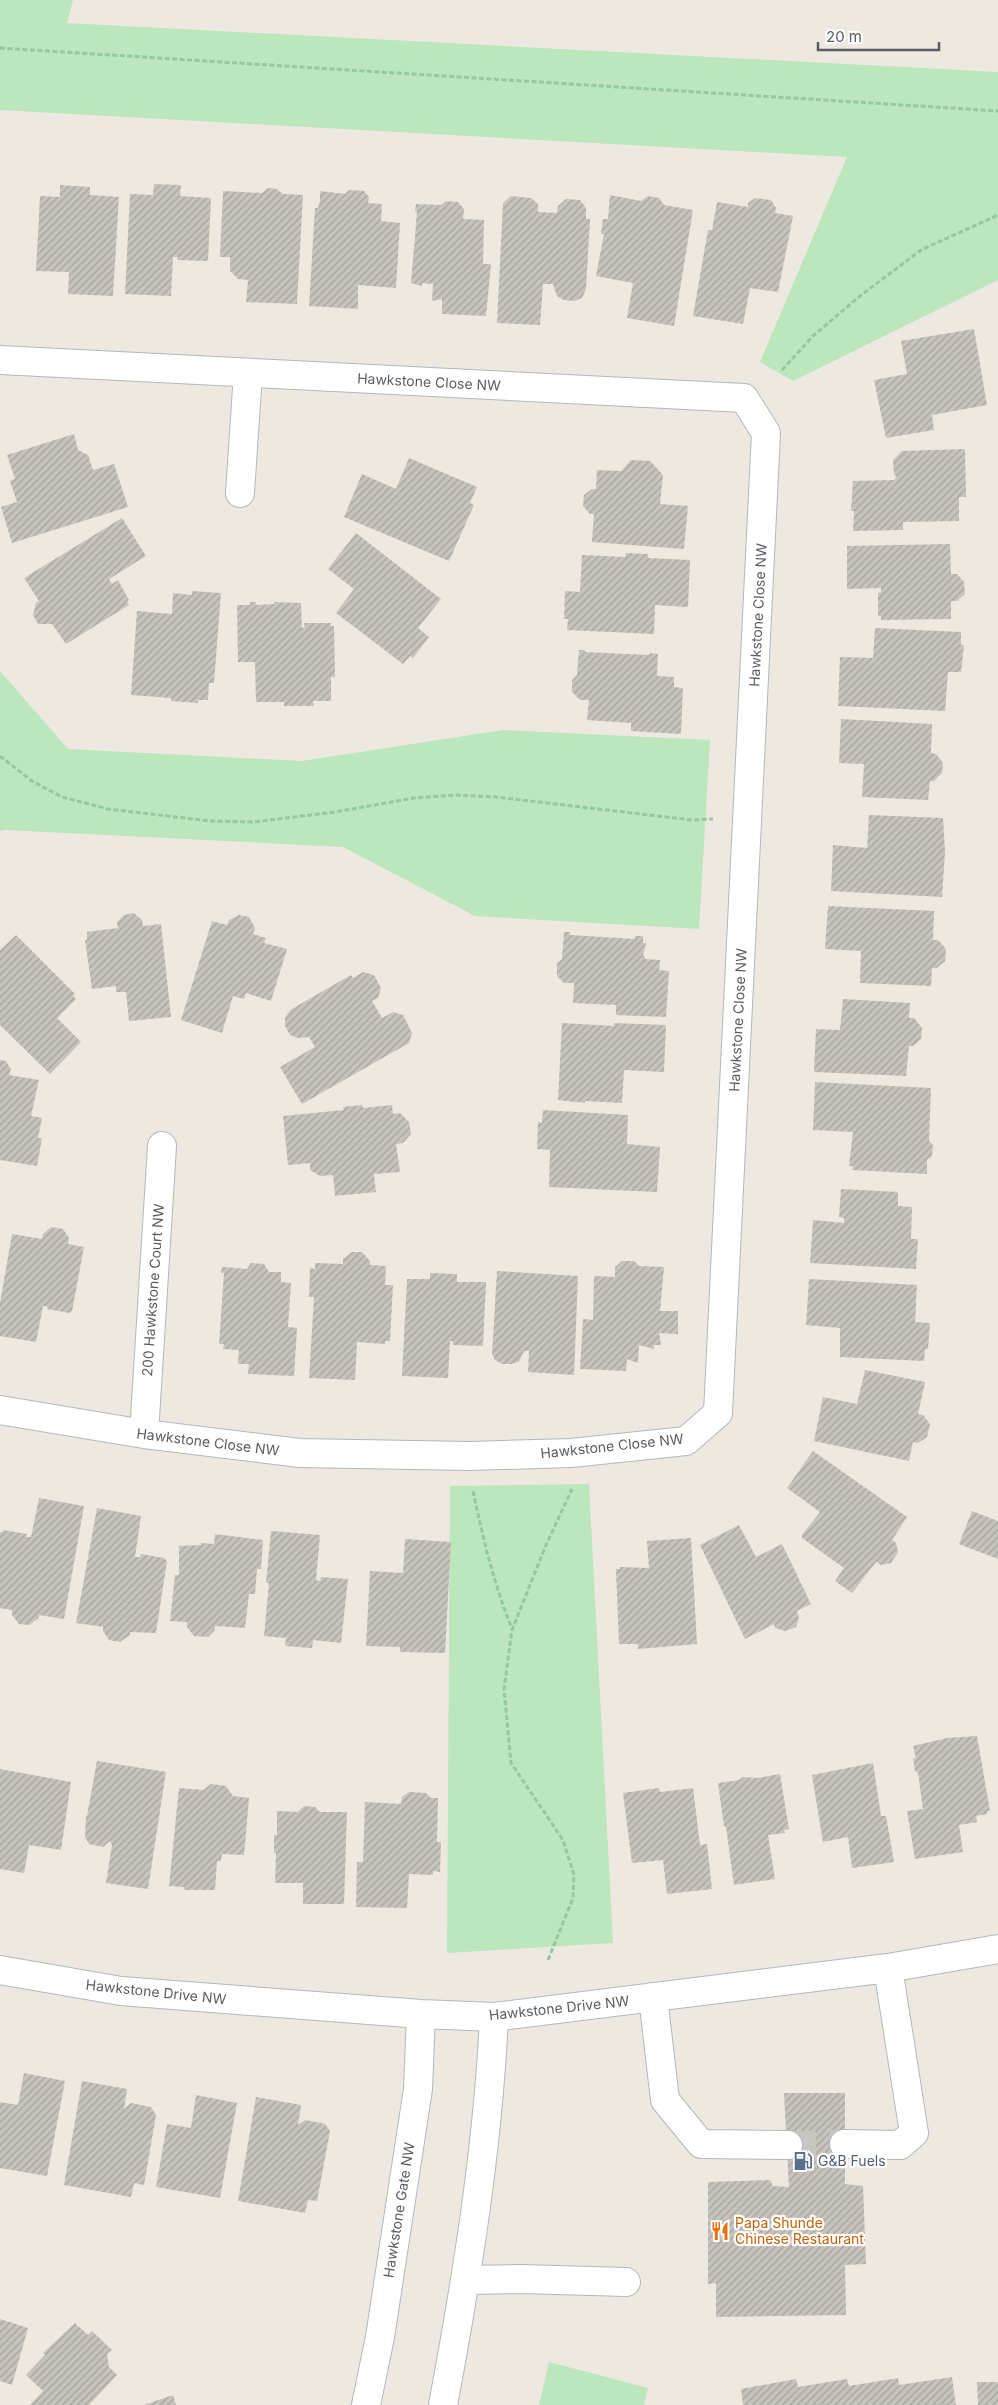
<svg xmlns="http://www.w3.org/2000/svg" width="998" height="2405" font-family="Inter,sans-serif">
  <defs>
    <pattern id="building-hatch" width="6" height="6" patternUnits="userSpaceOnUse" patternTransform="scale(1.25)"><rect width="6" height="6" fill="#c8c4bd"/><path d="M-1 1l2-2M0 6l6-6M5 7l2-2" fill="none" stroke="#a5a29d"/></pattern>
  </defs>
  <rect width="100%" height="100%" fill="#ede9e0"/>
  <path fill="#bce6bb" d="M0 0H73L67 23 998 72V280L793 381 760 362 847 157 0 110Z
    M0 671 68 749 302 761 503 730 710 740 699 929 475 916 343 847 6 830 0 831Z
    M589 1484 613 1943 447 1953 450 1486Z
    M549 2362 648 2388 644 2405H539Z"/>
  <path fill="url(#building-hatch)" d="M154 184 181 185 180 196 211 198 208 261 177 260 178 257H173L171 296 125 294 130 194 153 195Z
    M60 185 90 187V195L119 197 113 296 68 294 69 272 36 271 40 196 60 197Z
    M268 188 277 189 283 194 303 195 297 304 246 302 248 280 238 279 230 271V257H220L223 191 262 193Z
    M349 190 364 191 369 197 368 203 382 204 381 221 400 223 396 288 358 285V309L309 306 315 208H318L320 201V191L345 194Z
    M610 195 641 201 648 196 659 198 664 205 693 210 674 326 627 318 633 283 596 276 604 234H601L603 219H608Z
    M511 196 531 198 538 204V212L557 213 558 206 566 199 580 200 586 208V219H590L586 289 582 298 574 301 564 300 557 296 553 284H543L540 325 497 323 503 203Z
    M755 198 771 200 776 208 775 213 793 216 778 292 750 288 743 324 693 316 708 230H712L717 202 748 207V203Z
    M446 201 458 202 464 209 463 219 484 220 483 264H491L486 316 442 314V299L432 301 433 284 422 283V286L411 283 417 212 415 211 416 204 441 205Z
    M974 329 987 405 932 415 934 430 886 438 874 380 907 374 901 341Z
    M74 434 78 450 88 455 93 470 114 464 128 507 12 543 1 507 17 502 10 481 15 479 7 455Z
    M965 449 966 497H959V521L903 522V530L853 531 854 511H851L853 481 894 480 897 477 894 475 893 460 902 451Z
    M409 458 477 487 470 503 474 505 449 561 344 517 362 474 396 489Z
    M631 460 650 461 663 475 660 504 688 506 684 549 592 542 594 514H590L583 506 584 495 592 489H596L597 470 621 471Z
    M122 518 146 556 109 579 112 584 118 580 129 600 127 601 129 605 66 644 52 624H38L33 615 36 603 39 601 24 578Z
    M356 533 441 599 418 628 429 637 413 658 410 656 403 664 336 613 354 589 328 569Z
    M950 544 951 574H957L964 582 965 594 957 601H951V619L881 620V616H878V593L881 592V588L847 589V546Z
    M626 553 648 554V558L690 560 688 607 655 605 654 634 567 630 568 619H564L565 591 580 592 582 555 625 557Z
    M192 591 221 593 214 683H209L208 700H198V703L171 701V698L131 695 137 611 172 614 173 593 192 595Z
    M250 602H256V605L275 604 274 602 301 603 302 628 305 627 304 623H331V626H334L335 677H331V701H313L314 706H284V702H256L255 662H238L237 605H250Z
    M875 628 961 632V645H964L961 672H948L945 711 838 706 840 657 873 658Z
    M579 650H585V652L649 655 650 653 658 654 657 676 674 677V687L683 688 681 734 631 731V723L587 720 589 700H580L572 692V680L577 675Z
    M841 719 932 724 931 753 936 754 943 763 942 773 934 781H930L928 800 862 797 864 764 839 763Z
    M869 815 943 818 945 852 942 897 831 891 833 845 867 848Z
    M828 906 934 911 933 940H938L946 949 945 961 937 968H932L931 986 860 983 861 951 825 949Z
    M134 913 142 920 143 926 161 924 171 1017 129 1021 126 992H116V986L92 989 85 940H87V932L118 928 117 922 124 915Z
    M239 915 249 917 255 928 253 934 266 938 264 943 287 949 271 1001 246 993 244 999 233 996 222 1033 181 1020 212 921 227 925 229 920Z
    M564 932H570V935L635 939V936H643V943H646L643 956H645V959L660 960 659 970 669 971 666 1017 616 1015V1005L573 1003 574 983H564L557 976V963L562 959Z
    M16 935 75 994 73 996 76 999 57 1018 81 1042 50 1074 0 1025V950Z
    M363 972 374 975 381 988 378 998 372 1001 382 1018 393 1012 403 1015 412 1033 409 1043 302 1104 280 1067 315 1047 309 1037 298 1038 290 1035 285 1026V1018L290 1010 351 975 353 978Z
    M843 999 910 1003 909 1018H914L922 1028 921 1039 913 1046H909L906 1076 814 1072 816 1029 840 1030Z
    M562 1023 614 1026V1023L666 1025 664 1072 624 1070 622 1103 585 1101V1103L558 1100Z
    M0 1060 6 1061 11 1069 9 1075 39 1080 31 1116 42 1118 38 1138H42L37 1166 0 1160Z
    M815 1082 931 1088 929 1141 933 1145 932 1156 927 1160V1174L852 1170 853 1166H849L853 1132 813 1130Z
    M362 1105 363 1108 392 1105 393 1114 400 1113 409 1122 411 1134 403 1143 396 1144 400 1172 374 1174 376 1192 335 1196 333 1175 320 1176 310 1170V1163L288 1165 283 1116 344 1110 343 1107Z
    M543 1110 628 1115 627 1144 660 1147 657 1192 549 1187 550 1150 537 1149 538 1122 542 1123Z
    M841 1189 898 1192V1206L912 1207 911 1239H918L916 1269 810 1263 813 1220 844 1223V1218L839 1217Z
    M51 1227 63 1229 69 1238 68 1244 84 1247 72 1311 70 1313 47 1309 48 1307 43 1306 36 1342 0 1336V1303L12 1234 42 1239 43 1234Z
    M352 1252H362L370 1261V1265L386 1266 385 1285H393L390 1341H385V1344L357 1342 355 1380 309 1378 314 1297H309L310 1268 315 1269V1263L343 1264V1259Z
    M622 1261H634L639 1266 664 1267 660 1311H678V1334L659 1333 661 1345H654V1349L639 1345 638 1363 627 1359 626 1371 580 1369 583 1319 593 1320 594 1276 615 1277V1267Z
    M251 1263 264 1264 269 1272H281V1282L291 1283 288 1327 297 1328 294 1376 248 1374 249 1364H238L239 1350 223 1349 224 1344H219L224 1273H221L222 1267 247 1269Z
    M497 1271 578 1276 574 1375 528 1372 529 1351H524L519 1362 511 1364H502L495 1360 492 1354Z
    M430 1273 457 1274V1282H486L483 1346 453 1345V1341H450L448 1378 402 1376 407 1279H430Z
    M809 1279 917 1285 915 1322 930 1323 928 1349H925L924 1361 840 1357V1328L806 1325Z
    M865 1370 925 1382 918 1414 923 1415 930 1424 927 1437 918 1443 913 1442 909 1461 814 1441 823 1397 857 1404Z
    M813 1451 907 1517 892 1540 896 1543 898 1552 891 1563 881 1565 876 1562 852 1593 835 1581 844 1568 802 1538V1535L820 1512 787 1488Z
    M39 1498 84 1506 64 1619 39 1615V1618L29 1625 19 1624 12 1615V1610L0 1608V1532H3V1530L27 1534 26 1537H31Z
    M97 1508 141 1516 135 1557H140L141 1554 164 1558 167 1561 156 1633 130 1632V1635L120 1642 109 1640 103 1631V1627L76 1623Z
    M972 1511 998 1521V1559L959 1544Z
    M739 1525 756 1557 782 1544 811 1604 797 1611 799 1618 796 1627 785 1631 775 1628 774 1624 745 1639 700 1545Z
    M271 1531 320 1535 316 1580 320 1581 321 1577 348 1579 341 1643 313 1640 312 1648 285 1646 286 1638 264 1636 269 1583H266Z
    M215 1534 263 1540 261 1569H257L255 1594H249L245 1628 215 1626V1630L208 1637 194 1636 187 1627V1622L170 1621 175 1575H179V1546L201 1545V1543L214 1544Z
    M691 1538 697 1644 638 1649V1644H619L616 1569H620V1567L649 1568 647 1541Z
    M405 1539 451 1542 445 1653 400 1652V1647L366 1646 370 1571 403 1573Z
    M977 1736 990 1811H987V1814L976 1816 977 1822 959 1825 963 1852 915 1859 907 1811 923 1809 918 1773 915 1771 913 1758H916L913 1746 947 1738Z
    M97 1761 166 1772 148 1889 106 1883 112 1845 110 1841 103 1847 89 1844 85 1837 86 1815 87 1816Z
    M873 1763 881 1816H886L894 1862 852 1868 848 1837 823 1842 812 1775Z
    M0 1769 71 1782 61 1850 29 1845 24 1873 0 1869Z
    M780 1774 789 1829 784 1830 785 1833 768 1835 775 1879 734 1885 726 1827 724 1826 718 1783 739 1780 743 1777 757 1778Z
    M211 1784 226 1786 233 1796 249 1798 244 1855 222 1854 221 1861H217L215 1890H184V1887L169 1886 179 1788 203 1790Z
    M659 1788 660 1792 693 1788 700 1845 707 1844 712 1889 667 1894 663 1860 632 1863 623 1793Z
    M409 1792 426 1793 431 1798H438L437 1842H441L440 1872 433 1871V1875L409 1874 407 1908 356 1907 357 1862H363L365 1802 401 1804 402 1797Z
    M304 1806 315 1807 320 1812H347L344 1904H303V1883H275L276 1853H274V1835H277V1811L298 1812Z
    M24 2073 65 2081 47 2176 0 2168V2102L18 2105Z
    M82 2081 127 2089 124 2109 131 2103 151 2107 156 2115 144 2185 134 2183 131 2197 64 2185Z
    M784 2093H845V2184L863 2186 866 2264 845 2265 846 2315 716 2317V2283L708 2284V2182L770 2180 773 2186 789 2187Z
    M196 2095 237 2103 220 2198 156 2187 167 2124 191 2128Z
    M256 2097 301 2105 298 2125 305 2120 311 2121 325 2124 330 2131 317 2201 308 2200 305 2213 238 2201Z
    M0 2319 28 2328 12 2385 0 2381Z
    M75 2323 88 2335 92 2331 112 2350 107 2354 109 2367 117 2375 89 2405H30L43 2391 26 2375 45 2355 43 2353Z
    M952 2377 956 2405H743L741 2389 796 2379 798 2387 847 2379 849 2386 898 2378 899 2385Z
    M977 2382H998V2405H978Z
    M173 2395 176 2405H144Z"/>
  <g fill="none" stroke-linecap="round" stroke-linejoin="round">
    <path stroke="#c8c6c0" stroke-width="28" stroke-dasharray="28 14" stroke-linecap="butt" d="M788 2145 844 2144"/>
    <g stroke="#b3b7bc" stroke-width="30">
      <path id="minor" d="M0 360 744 398 766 433 718 1413 686 1441 571 1453 470 1456 300 1453 144 1434 0 1410
        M240 493 248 373
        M144 1434 162 1146
        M0 1970 121 1991 421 2014 494 2017 888 1968 998 1949
        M653 1997 665 2100 701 2144 788 2145
        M844 2144 900 2145 914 2133 888 1968
        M466 2280 521 2279 626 2282
        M366 2405 380 2337 418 2089 421 2014
        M443 2405C467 2277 488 2147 494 2017"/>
    </g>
    <path stroke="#93c8a0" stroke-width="3" stroke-dasharray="5 2.5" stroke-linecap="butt" d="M0 48 998 111
      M782 370 813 336 860 296 921 250 998 215
      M0 756 32 781 62 797 108 809 210 821 254 822 335 812 414 798 455 795 496 797 692 820 713 819
      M473 1491C483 1539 494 1584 512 1629
      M548 1960 573 1898 574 1875 563 1840 511 1763 504 1689 512 1630 546 1545 572 1489"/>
    <use href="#minor" stroke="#fff" stroke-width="28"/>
  </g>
  <defs>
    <g id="fuel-bare" transform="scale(1.5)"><path d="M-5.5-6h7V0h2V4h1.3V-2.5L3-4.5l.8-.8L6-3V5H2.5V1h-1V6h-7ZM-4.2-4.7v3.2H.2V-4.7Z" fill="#5c6f8a" stroke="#fff" stroke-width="2.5" paint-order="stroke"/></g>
    <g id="restaurant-bare" transform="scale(1.5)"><path d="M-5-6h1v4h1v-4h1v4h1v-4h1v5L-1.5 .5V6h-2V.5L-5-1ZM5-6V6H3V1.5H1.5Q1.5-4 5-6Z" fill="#e8710a" stroke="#fff" stroke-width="2.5" paint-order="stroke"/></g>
  </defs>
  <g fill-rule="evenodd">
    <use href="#fuel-bare" x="803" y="2161"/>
    <use href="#restaurant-bare" x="720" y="2231"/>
  </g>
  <g text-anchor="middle" stroke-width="4.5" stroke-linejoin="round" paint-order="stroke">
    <g font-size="14" fill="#595d62" stroke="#fff">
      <text transform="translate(429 382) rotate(3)" y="5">Hawkstone Close NW</text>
      <text transform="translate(758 615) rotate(-87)" y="5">Hawkstone Close NW</text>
      <text transform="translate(738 1020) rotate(-87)" y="5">Hawkstone Close NW</text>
      <text transform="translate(153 1290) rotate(-86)" y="5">200 Hawkstone Court NW</text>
      <text transform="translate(208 1442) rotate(7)" y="5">Hawkstone Close NW</text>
      <text transform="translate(612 1446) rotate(-6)" y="5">Hawkstone Close NW</text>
      <text transform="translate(156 1992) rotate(6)" y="5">Hawkstone Drive NW</text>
      <text transform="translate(559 2008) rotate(-6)" y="5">Hawkstone Drive NW</text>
      <text transform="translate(399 2210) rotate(-81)" y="5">Hawkstone Gate NW</text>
    </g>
    <g font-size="14" fill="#4e5e75" stroke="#fff" text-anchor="start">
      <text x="818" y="2166">G&amp;B Fuels</text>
    </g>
    <g font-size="14" fill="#c56008" stroke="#fff" text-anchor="start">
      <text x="735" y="2228">Papa Shunde<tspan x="735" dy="16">Chinese Restaurant</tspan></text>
    </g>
  </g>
  <path d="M818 42v8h121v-8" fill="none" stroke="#595d62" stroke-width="2.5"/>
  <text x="826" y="42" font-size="15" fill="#595d62" stroke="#ffffff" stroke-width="4" paint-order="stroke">20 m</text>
</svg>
